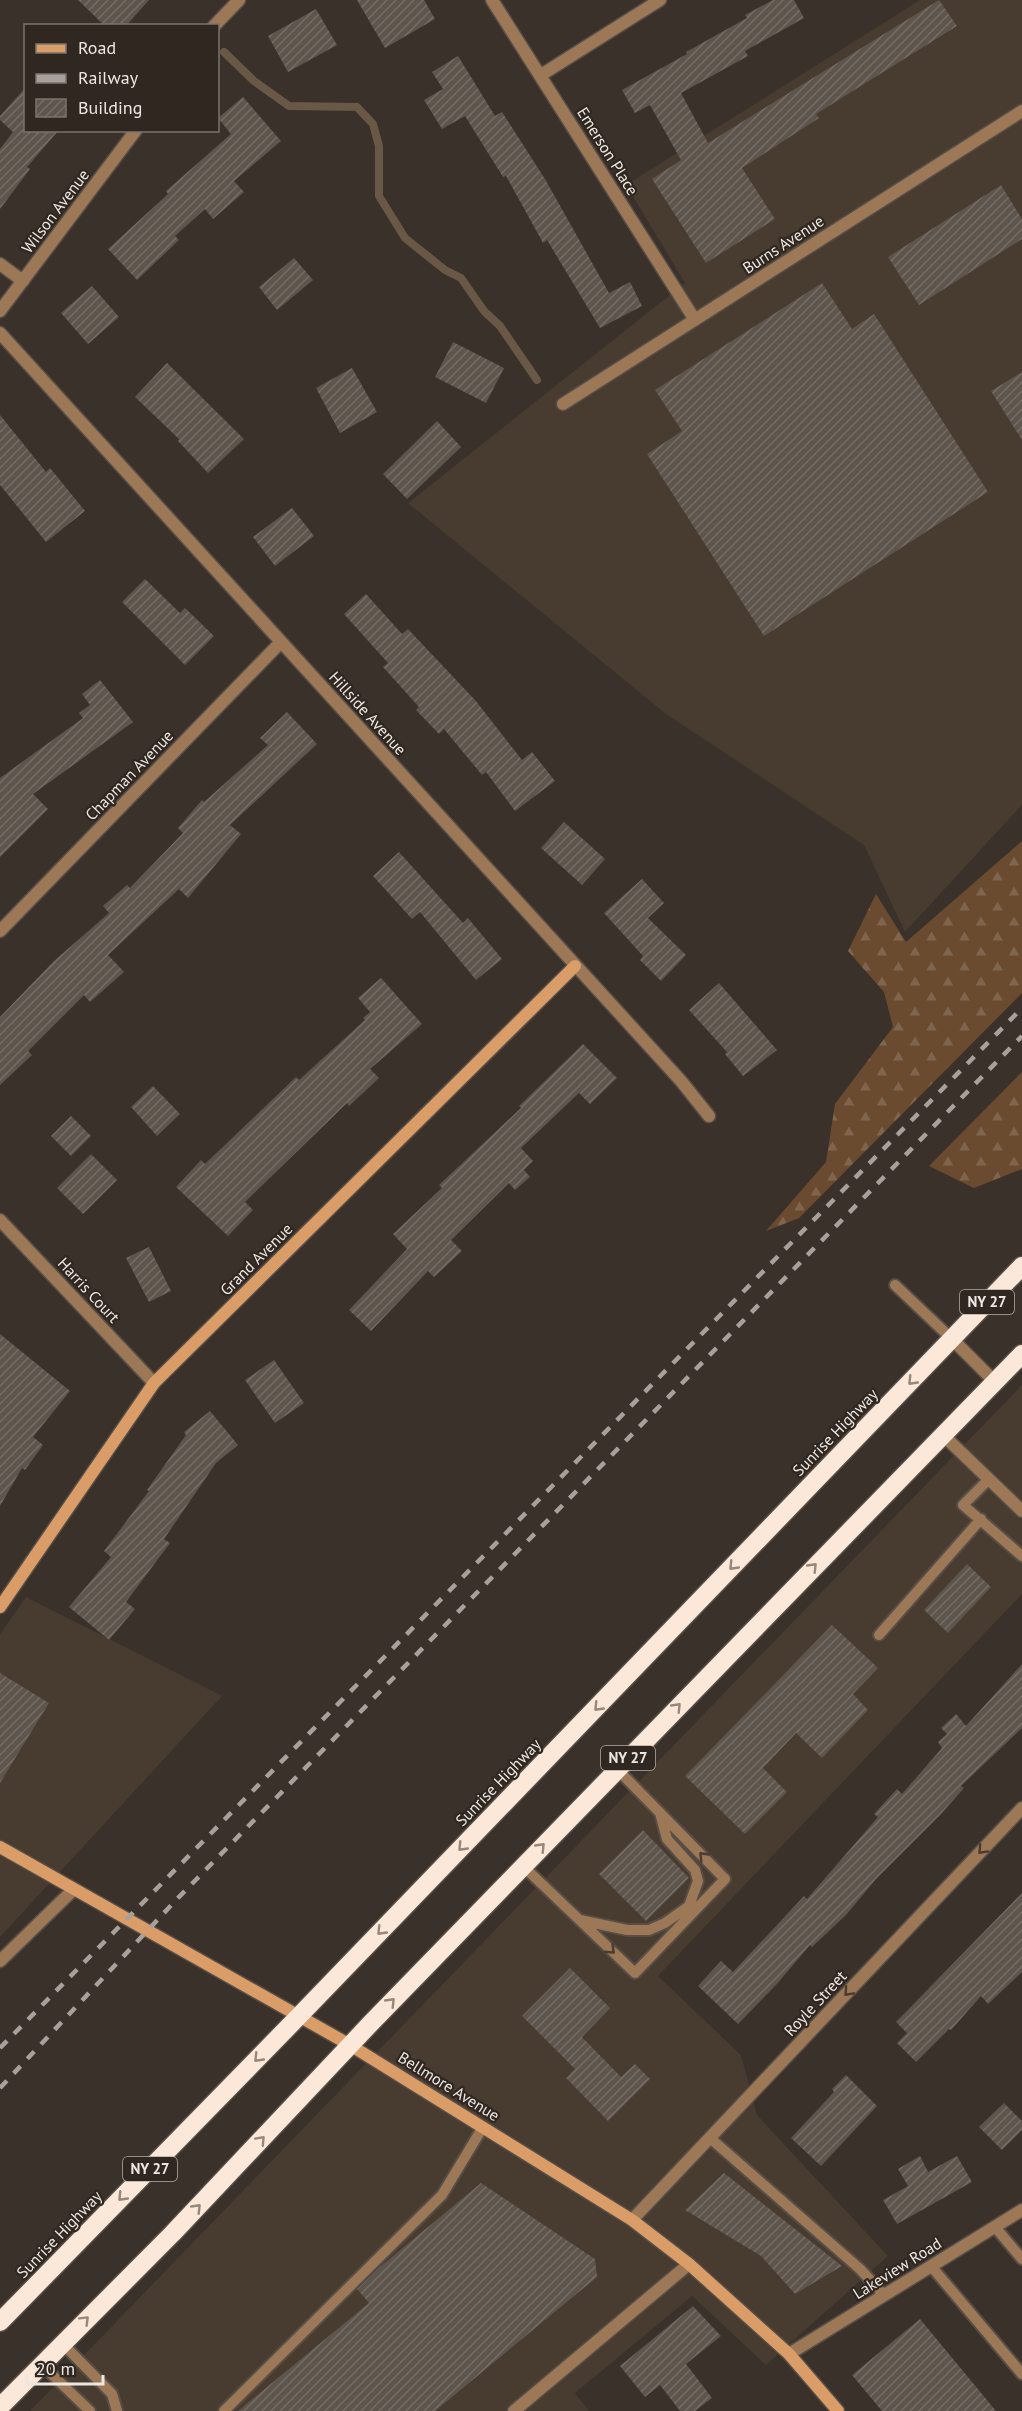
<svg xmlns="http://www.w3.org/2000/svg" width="1022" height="2411" font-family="'PT Sans',sans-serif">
  <defs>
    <pattern id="forest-firs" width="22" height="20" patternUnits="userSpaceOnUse" patternTransform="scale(1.5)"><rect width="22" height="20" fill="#6a4b30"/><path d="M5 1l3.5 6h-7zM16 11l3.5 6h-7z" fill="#7f654e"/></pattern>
    <pattern id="building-hatch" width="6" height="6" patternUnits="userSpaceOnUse" patternTransform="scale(1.5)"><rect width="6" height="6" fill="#5e554d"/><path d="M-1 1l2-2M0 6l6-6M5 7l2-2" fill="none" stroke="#756d66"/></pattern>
  </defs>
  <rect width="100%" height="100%" fill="#3a312a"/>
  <path fill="#483b30" d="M920 0H1022V805L905 932 864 845 666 714 408 503 685 283 626 185Z
    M1022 1385V1594L658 1976 741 2055 757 2115 888 2256 766 2365 692 2296 575 2393 589 2411H30Z
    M26 1597 222 1696 0 1937V1634Z"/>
  <path fill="url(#forest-firs)" d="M1022 841V993L799 1218 766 1231 826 1162 835 1104 893 1027 884 992 848 951 876 894 906 942Z
    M1022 1072V1169L974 1188 929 1166Z"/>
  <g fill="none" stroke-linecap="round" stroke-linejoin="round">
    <path stroke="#6a5846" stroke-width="8" d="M224 52 254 81 289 106 357 107 373 124 379 146V196L405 238 445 270 461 278 484 311 500 326 537 380"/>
  </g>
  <path fill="url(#building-hatch)" d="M78 0H149L126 26H105Z
    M357 0H424L435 19 385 48Z
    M773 0H794L804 18 745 51 748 56 681 93 708 143 939 0 957 26 816 114 819 118 742 168 775 219 706 263 652 179 681 160 650 105 635 113 622 90 687 54 686 52 747 18 745 15Z
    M316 9 337 45 288 72 268 36Z
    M458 56 495 116 502 112 545 179 609 293 630 282 642 306 600 328 547 240 543 243 506 176 503 177 465 116 442 129 424 100 443 89 432 72Z
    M26 87V130H59L27 167 30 169 0 209V149L13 132 0 120V116Z
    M243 97 281 141 234 181 244 192 213 219 205 209 175 236 179 240 137 280 108 249 168 194 166 191 231 134 218 118Z
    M1001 185 1022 219V239L919 305 888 257Z
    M294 258 313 280 277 310 259 287Z
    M822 283 852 329 874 314 988 492 764 636 647 454 682 431 655 390Z
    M92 286 119 317 88 344 61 313Z
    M453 342 504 368 486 403 435 377Z
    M167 363 244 439 208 473 178 441 179 439 135 397Z
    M352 368 377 412 340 433 316 388Z
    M1022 372V440L991 391Z
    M0 415 46 472 50 468 85 511 46 542 0 485Z
    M437 421 461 447 407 499 383 474Z
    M292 508 314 536 275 566 253 537Z
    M145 579 180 613 185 608 214 636 185 665 122 602Z
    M366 594 402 634 408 629 475 700 522 760 532 752 555 781 515 811 486 772 482 775 444 729 439 734 416 710 419 707 383 667 388 663 344 614Z
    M100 680 133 722 33 794 48 809 0 857V778L83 718 79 713 90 705 82 694Z
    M287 712 317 744 230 825 241 834 188 898 179 889 108 955 124 972 90 1002 84 995 28 1051 32 1055 0 1085V1017L54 961 109 913 103 906 127 885 130 888 183 833 178 828 202 800 204 802 268 745 260 738Z
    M564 822 605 859 582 885 541 848Z
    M399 852 463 923 468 918 502 959 476 980 420 912 412 919 373 876Z
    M642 879 664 903 648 918 686 955 661 981 640 960 643 956 604 913Z
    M381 978 422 1024 370 1069 379 1078 349 1106 347 1103 245 1202 253 1210 228 1236 176 1187 201 1160 205 1164 296 1077 299 1080 365 1020 363 1018 370 1012 358 998Z
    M719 983 777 1050 743 1076 725 1054 727 1052 689 1010Z
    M583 1044 617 1078 590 1104 579 1093 521 1148 533 1161 524 1170 530 1177 515 1190 509 1183 451 1240 462 1251 434 1277 428 1271 371 1331 349 1310 407 1249 393 1234 442 1188 439 1185 521 1108 519 1106Z
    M153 1086 180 1114 157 1136 131 1107Z
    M71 1116 91 1136 71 1156 51 1136Z
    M91 1154 117 1180 83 1214 57 1188Z
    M149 1247 171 1291 149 1302 126 1258Z
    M0 1334 70 1391 33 1437 43 1445 25 1470 22 1468 0 1506Z
    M274 1360 304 1403 275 1423 245 1380Z
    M210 1411 238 1445 216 1463 164 1539 170 1543 126 1602 135 1609 109 1640 69 1607 111 1557 104 1551 149 1491 147 1490 186 1435 184 1432Z
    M967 1564 991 1587 948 1633 924 1610Z
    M832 1625 878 1668 853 1694 868 1710 822 1758 796 1733 763 1768 787 1792 745 1834 685 1776Z
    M1022 1664V1728L961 1786 964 1788 941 1814 876 1879 846 1915 812 1947 810 1945 776 1985 738 2024 698 1986 721 1961 733 1972 804 1896 807 1899 878 1817 874 1814 897 1789 902 1794 942 1748 938 1742 947 1734 941 1728 956 1714 966 1726Z
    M0 1673 49 1703 0 1783Z
    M643 1830 689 1878 646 1921 599 1874Z
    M1022 1893V1972L988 2004 981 1996 951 2030 949 2029 916 2062 897 2043 907 2033 896 2022Z
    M570 1968 610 2008 582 2037 621 2077 635 2064 650 2079 608 2121 566 2078 575 2069 522 2016Z
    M846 2075 877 2106 821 2166 791 2138 834 2092 832 2089Z
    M1004 2103 1022 2121V2130L1002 2150 979 2127Z
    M920 2156 928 2172 957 2156 972 2182 897 2224 883 2200 908 2186 898 2169Z
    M724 2173 842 2266 795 2294 761 2256 685 2210Z
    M481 2183 595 2259 597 2277 435 2411H238L369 2303 357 2289 381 2266Z
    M693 2306 721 2336 686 2364 712 2398 695 2411H680L660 2385 645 2397 620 2366Z
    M920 2319 996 2411H882L852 2375Z"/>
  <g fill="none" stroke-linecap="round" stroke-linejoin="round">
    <g stroke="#564e47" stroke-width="14">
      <path id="lane" d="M895 1285 952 1339
        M989 1479 963 1505 1022 1556
        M879 1635 981 1519
        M523 1866 635 1973 725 1879 617 1769
        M580 1920 627 1930H649L665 1923 689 1906 698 1881 695 1870 667 1839 660 1813
        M710 2138 860 2269 884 2295
        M995 2227 1022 2259
        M931 2266 1022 2374
        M62 2343 112 2394 117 2411
        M41 2364 90 2411
        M224 2411 442 2195 483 2127"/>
    </g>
    <g stroke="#564e47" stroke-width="15">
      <path id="street" d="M492 0 695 320
        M214 26 239 0
        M541 75 660 0
        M0 264 23 281
        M0 311 136 130
        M0 333 681 1081 709 1116
        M563 404 1022 111
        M0 931 281 642
        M0 1220 154 1383
        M952 1339 994 1381
        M942 1434 1022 1511
        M0 1961 74 1889
        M632 2220 1022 1808
        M789 2354 1022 2210
        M514 2411 689 2264"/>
    </g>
    <g stroke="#564e47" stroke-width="15">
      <path id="secondary" d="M0 1607 154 1383 575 966
        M0 1847 350 2045 632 2220 689 2264 789 2354 838 2411"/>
    </g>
    <g stroke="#564e47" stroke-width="21">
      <path id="highway" d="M0 2322 299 2016 1022 1266
        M0 2407 173 2233 371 2023 1022 1354"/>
    </g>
    <use href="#lane" stroke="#9d7857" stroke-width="10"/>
    <use href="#street" stroke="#9d7857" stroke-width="12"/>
    <use href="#secondary" stroke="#da9d68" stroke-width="12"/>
    <use href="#highway" stroke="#fbe8d8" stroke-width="18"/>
    <path stroke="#a8a19b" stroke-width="4.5" stroke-dasharray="10 10" stroke-linecap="butt" d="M0 2048 1022 1008
      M0 2088 178 1898 1022 1036"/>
  </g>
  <defs><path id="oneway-chevron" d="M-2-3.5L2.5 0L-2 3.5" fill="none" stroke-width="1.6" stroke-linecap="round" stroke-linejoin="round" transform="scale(1.5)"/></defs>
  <g stroke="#96887c">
    <use href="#oneway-chevron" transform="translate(912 1381) rotate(134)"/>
    <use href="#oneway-chevron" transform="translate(733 1566) rotate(134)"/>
    <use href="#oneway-chevron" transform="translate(813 1567) rotate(-46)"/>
    <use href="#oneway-chevron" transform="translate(598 1707) rotate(134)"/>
    <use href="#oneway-chevron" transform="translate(677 1707) rotate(-46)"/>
    <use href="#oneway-chevron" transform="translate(462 1847) rotate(134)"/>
    <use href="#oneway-chevron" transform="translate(541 1847) rotate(-46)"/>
    <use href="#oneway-chevron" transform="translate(381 1931) rotate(134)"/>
    <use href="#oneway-chevron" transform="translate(391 2002) rotate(-46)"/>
    <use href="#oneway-chevron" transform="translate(258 2058) rotate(134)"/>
    <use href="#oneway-chevron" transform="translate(261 2140) rotate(-47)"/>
    <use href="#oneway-chevron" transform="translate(122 2197) rotate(134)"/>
    <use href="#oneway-chevron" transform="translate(197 2208) rotate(-46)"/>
    <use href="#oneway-chevron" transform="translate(85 2320) rotate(-45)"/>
  </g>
  <g stroke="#4b3b2e">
    <use href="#oneway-chevron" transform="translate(982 1850) rotate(133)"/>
    <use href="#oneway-chevron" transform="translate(703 1856) rotate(-134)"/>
    <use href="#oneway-chevron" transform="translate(611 1950) rotate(44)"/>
    <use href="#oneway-chevron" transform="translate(848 1992) rotate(133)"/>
  </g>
  <g text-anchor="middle" stroke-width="4.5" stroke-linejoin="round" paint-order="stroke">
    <g fill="#302720" stroke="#b4ada8" stroke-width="1.5">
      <rect x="960" y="1290" width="54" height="24" rx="4.5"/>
      <rect x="601" y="1746" width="54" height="24" rx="4.5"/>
      <rect x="123" y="2157" width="54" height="24" rx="4.5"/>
    </g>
    <g font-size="15" font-weight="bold" fill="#ece7e2">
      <text x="987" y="1307">NY 27</text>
      <text x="628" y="1763">NY 27</text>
      <text x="150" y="2174">NY 27</text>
    </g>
    <g font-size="16" fill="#ece7e2" stroke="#302720">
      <text transform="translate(608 151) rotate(58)" y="6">Emerson Place</text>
      <text transform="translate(55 211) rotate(-53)" y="6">Wilson Avenue</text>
      <text transform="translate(783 244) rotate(-33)" y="6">Burns Avenue</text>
      <text transform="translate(368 713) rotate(48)" y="6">Hillside Avenue</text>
      <text transform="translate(129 775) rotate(-46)" y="6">Chapman Avenue</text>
      <text transform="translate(256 1259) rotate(-45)" y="6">Grand Avenue</text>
      <text transform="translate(89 1290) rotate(47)" y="6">Harris Court</text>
      <text transform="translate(835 1432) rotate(-46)" y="6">Sunrise Highway</text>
      <text transform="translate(498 1782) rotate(-46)" y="6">Sunrise Highway</text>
      <text transform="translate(815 2003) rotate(-47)" y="6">Royle Street</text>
      <text transform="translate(449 2086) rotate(32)" y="6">Bellmore Avenue</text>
      <text transform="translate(59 2234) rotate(-46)" y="6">Sunrise Highway</text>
      <text transform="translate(897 2268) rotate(-32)" y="6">Lakeview Road</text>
    </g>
  </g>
  <rect x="24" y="24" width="195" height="108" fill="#302720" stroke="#7b746e" stroke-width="1.5"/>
  <rect x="36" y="44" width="30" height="9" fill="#da9d68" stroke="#7b746e" stroke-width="1.5"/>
  <text x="78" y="54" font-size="18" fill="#ece7e2">Road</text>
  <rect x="36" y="74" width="30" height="9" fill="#a8a19b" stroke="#7b746e" stroke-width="1.5"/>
  <text x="78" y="84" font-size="18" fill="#ece7e2">Railway</text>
  <rect x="36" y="99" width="30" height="18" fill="url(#building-hatch)" stroke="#7b746e" stroke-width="1.5"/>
  <text x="78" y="114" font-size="18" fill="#ece7e2">Building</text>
  <path d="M27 2375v9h76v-9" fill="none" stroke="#ece7e2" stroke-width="3"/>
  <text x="36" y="2375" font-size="18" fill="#ece7e2" stroke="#302720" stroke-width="4.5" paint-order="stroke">20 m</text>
</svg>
